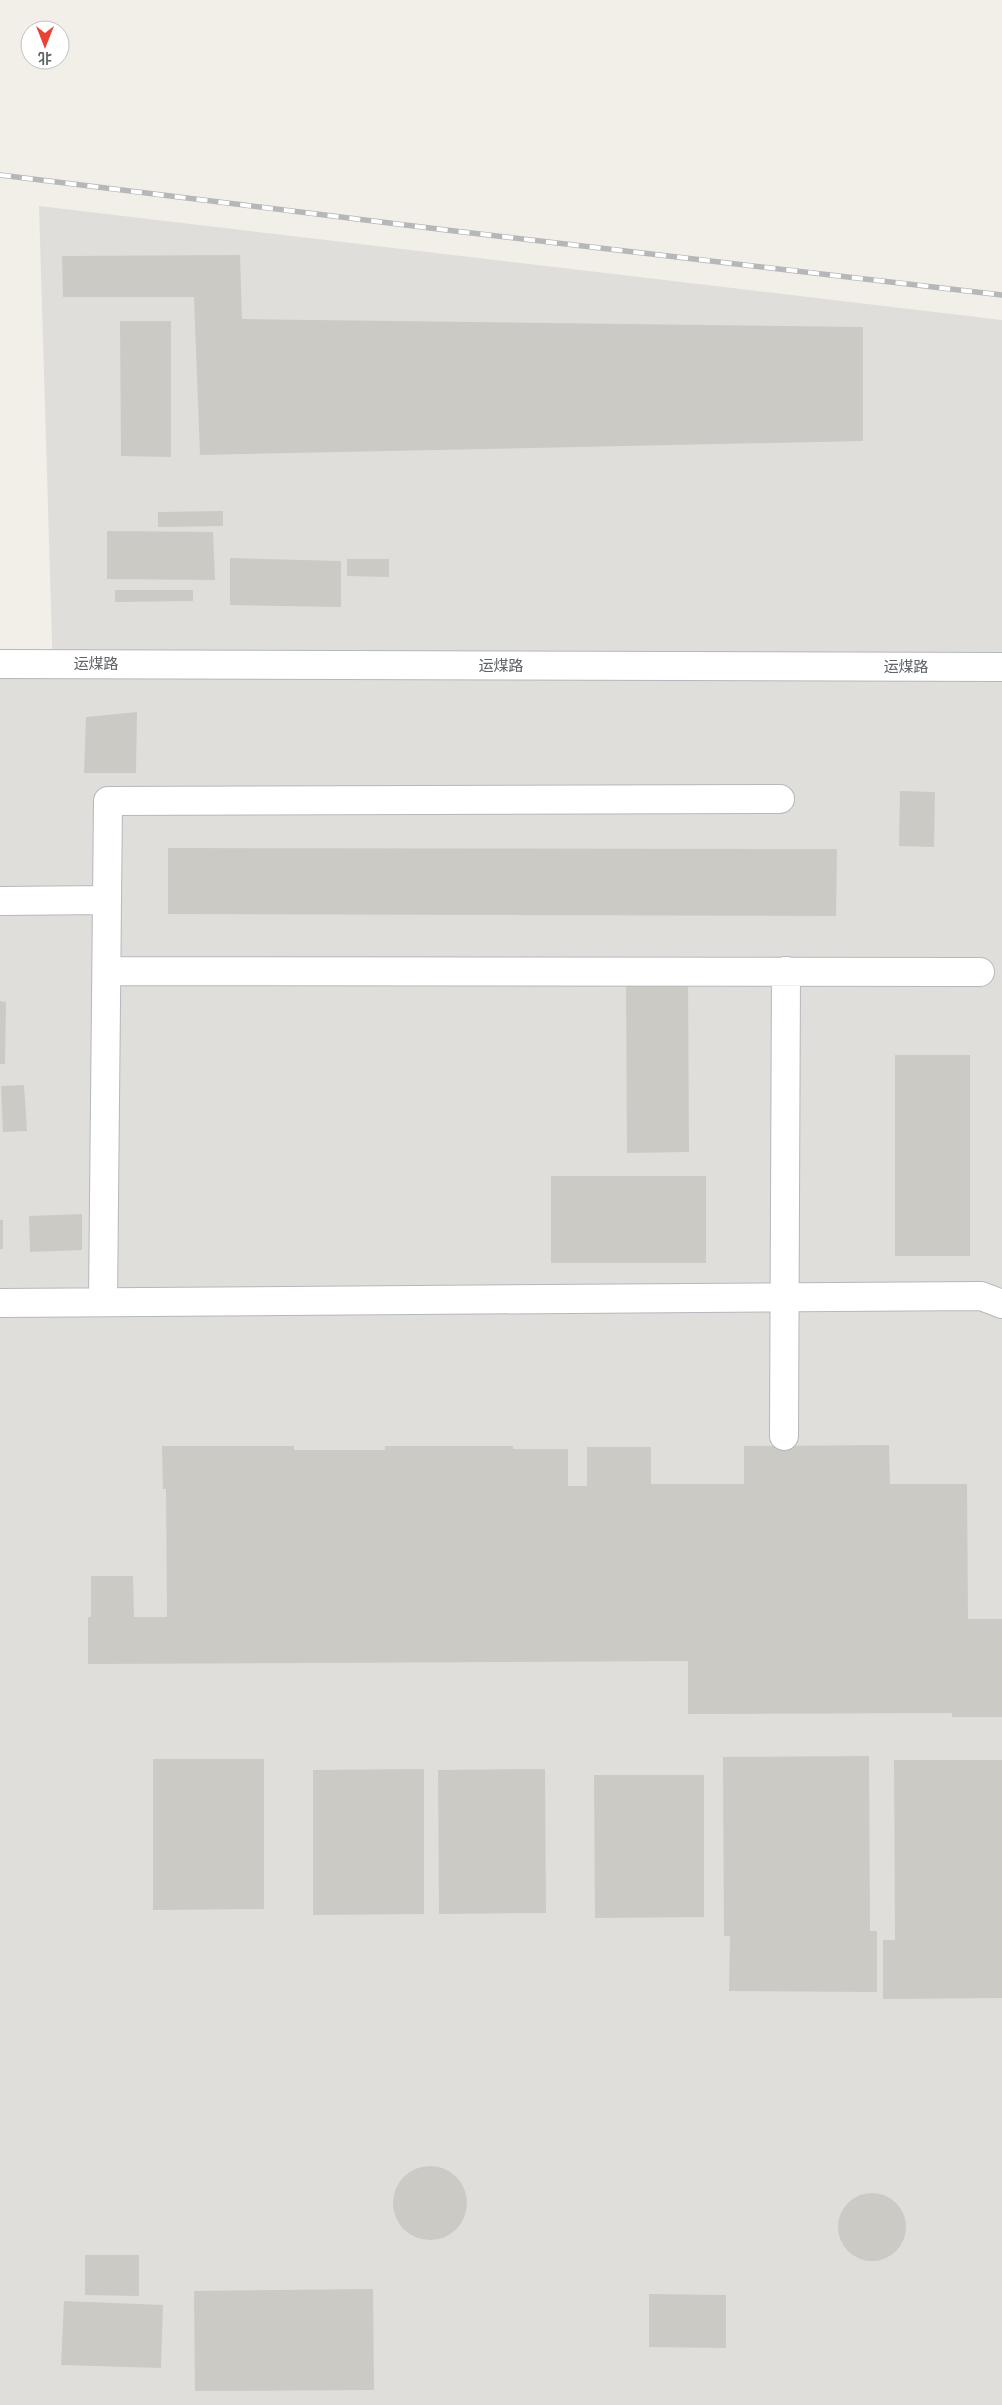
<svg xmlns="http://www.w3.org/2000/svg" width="1002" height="2405" font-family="'PT Sans Narrow','Noto Sans SC',sans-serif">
  <rect width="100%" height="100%" fill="#f1efe8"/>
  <path fill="#e0deda" d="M39 206 1002 320V2405H0V675H53Z"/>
  <path fill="#cccac5" d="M240 255 242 319 863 327V441L200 455 194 297H63L62 256Z
    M120 321H171V457L121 456Z
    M223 511V526L158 527V512Z
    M107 531 213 532 215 580 107 579Z
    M230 558 341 561V607L230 605Z
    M347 559H389V577L347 576Z
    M115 590H193V601L115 602Z
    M137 712 136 773H84L86 717Z
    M900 791 935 792 934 847 899 846Z
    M168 848 837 849 836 916 168 914Z
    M688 976 689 1152 627 1153 626 977Z
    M0 1001 6 1002 5 1064H0Z
    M895 1055H970V1256H895Z
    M24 1085 27 1131 3 1132 1 1086Z
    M551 1176H706V1263H551Z
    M82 1214V1250L30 1252 29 1216Z
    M0 1220H3V1249H0Z
    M889 1445 890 1484H967L968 1619H1002V1717H952V1713L688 1714V1661L88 1664V1617H91V1576H133L134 1617H167L166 1489H163L162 1446H294V1450H385V1446H513V1449H568V1486H587V1447H651V1484H744V1446Z
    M869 1756 870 1931H877V1992L729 1991 730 1936H724L723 1757Z
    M153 1759H264V1909L153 1910Z
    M894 1760H1002V1998L883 1999V1940H895Z
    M424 1769V1914L313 1915V1770Z
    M545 1769 546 1913 439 1914 438 1770Z
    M594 1775H704V1917L595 1918Z
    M393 2203a37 37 0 1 1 74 0a37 37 0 1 1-74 0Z
    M838 2227a34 34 0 1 1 68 0a34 34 0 1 1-68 0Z
    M85 2255H139V2296L85 2295Z
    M373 2289 374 2390 195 2391 194 2291Z
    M649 2294 726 2295V2348L649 2347Z
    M64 2301 163 2305 161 2368 61 2365Z"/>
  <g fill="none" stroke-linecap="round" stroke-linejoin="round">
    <g stroke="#b5b8bc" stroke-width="30">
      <path id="minor" d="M0 664 1002 667
        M0 901 107 900
        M107 971 980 972
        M103 1302 108 801 780 799
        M0 1303 981 1296 1002 1304
        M784 1436 786 971"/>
    </g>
    <use href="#minor" stroke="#fff" stroke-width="28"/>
    <g stroke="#b6b7b8" stroke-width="5.5">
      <path id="rail" d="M0 175 446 230 1002 295"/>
    </g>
    <use href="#rail" stroke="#fff" stroke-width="4" stroke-dasharray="11" stroke-linecap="butt"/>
  </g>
  <g text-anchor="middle" stroke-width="4" stroke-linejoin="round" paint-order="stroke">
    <g font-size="15" fill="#5f6368" stroke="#fff">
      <text x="96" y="669">运煤路</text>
      <text x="501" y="671">运煤路</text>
      <text x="906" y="672">运煤路</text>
    </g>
  </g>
  <g transform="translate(45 45) rotate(180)"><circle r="24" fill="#ffffff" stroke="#bfc1c3"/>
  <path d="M0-4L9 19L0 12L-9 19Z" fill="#ea4335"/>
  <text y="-8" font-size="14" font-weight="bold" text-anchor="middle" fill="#5f6368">北</text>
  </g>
</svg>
